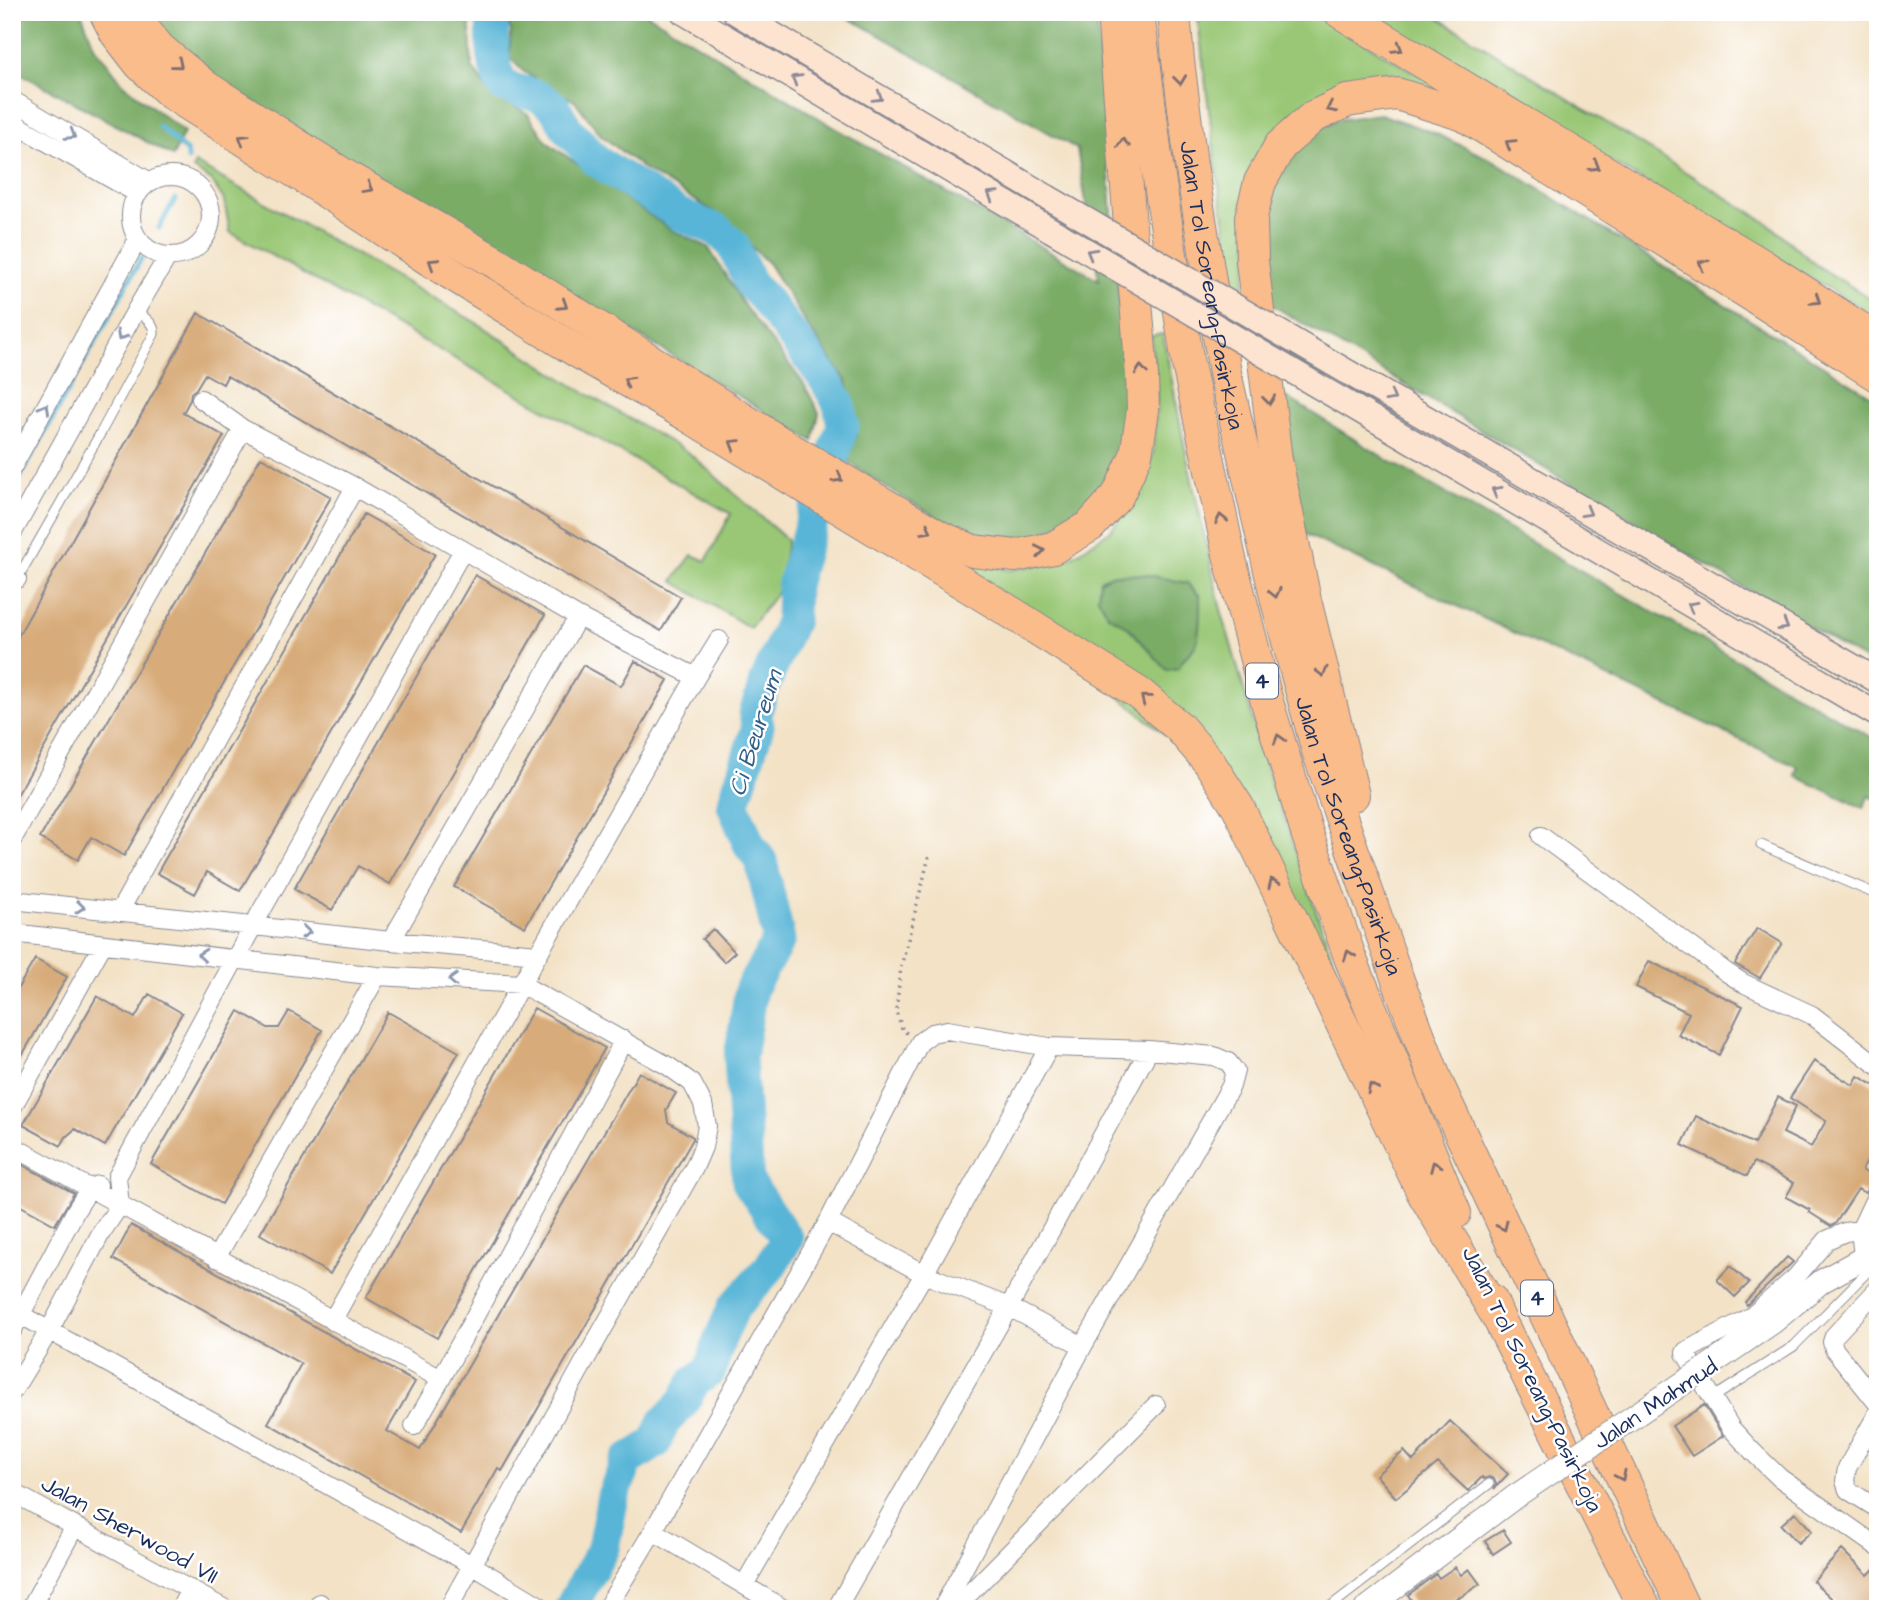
<svg xmlns="http://www.w3.org/2000/svg" width="1890" height="1621" font-family="'Architects Daughter',sans-serif">
  <rect width="100%" height="100%" fill="#fff"/>
  <filter id="ink" filterUnits="userSpaceOnUse"><feTurbulence type="fractalNoise" baseFrequency=".0143" numOctaves="2"/><feDisplacementMap in="SourceGraphic" scale="14" xChannelSelector="R" yChannelSelector="G"/><feConvolveMatrix kernelMatrix="1 2 1 2 8 2 1 2 1" color-interpolation-filters="sRGB"/></filter>
  <filter id="wash" filterUnits="userSpaceOnUse"><feTurbulence type="fractalNoise" baseFrequency=".00686" numOctaves="4" result="noise"/><feDisplacementMap in="SourceGraphic" scale="28" xChannelSelector="R" yChannelSelector="G"/><feGaussianBlur stdDeviation="1.57" result="paint"/><feColorMatrix in="noise" values="0 0 0 0 0 0 0 0 0 0 0 0 0 0 0 0 0 1.4 0 .05"/><feComposite in="paint" operator="in"/></filter>
  <g filter="url(#wash)">
    <rect width="100%" height="100%" fill="#f3e2c6"/>
    <path fill="#99c775" stroke="#5a7b6a" stroke-width="2" d="M1197 12H1314L1483 114 1336 90 1298 108 1264 145 1243 293H1235L1215 159Z
      M1357 12H1429L1769 224 1816 265 1878 303V317L1374 25Z
      M195 163 475 322 580 390 689 453 787 540 779 589 750 628 673 581 692 555 706 561 731 514 230 232 224 200 212 181 193 169Z
      M1163 334 1184 444 1220 606 1267 770 1346 997 1249 802 944 555 1010 570 1068 559 1110 531 1133 500 1153 454 1157 400 1151 336Z"/>
    <path fill="#7aac66" stroke="#4a6e62" stroke-width="2" d="M12 12H81L94 46 124 85 184 132 173 156 12 69Z
      M143 12H469L472 67 488 91 528 114 547 142 616 192 673 231 708 247 745 307 804 384 819 413 813 441 190 64Z
      M505 12H644L832 126 1099 280 1077 149 860 24 835 12H1096L1124 362 1128 439 1113 470 1080 517 1027 539 963 532 890 490 847 461 857 434 847 382 807 325 769 264 718 214 645 170 601 135 575 101 547 87 523 71 509 57 511 31Z
      M1380 114 1432 132 1496 162 1878 400V668L1267 302V197L1302 139 1336 120Z
      M1285 396 1386 459 1878 741V800L1869 796 1863 808 1795 776 1798 767 1305 534 1290 446Z
      M1114 574 1148 575 1187 583 1200 596C1200 609 1201 635 1195 646 1190 656 1183 655 1179 668L1167 670 1127 626 1108 615 1098 597 1100 580Z"/>
    <g fill="none" stroke-linecap="round" stroke-linejoin="round">
      <path stroke="#59b5d7" stroke-width="5" d="M159 126 186 151 188 159
        M159 228 175 199
        M12 492 142 257"/>
      <path stroke="#59b5d7" stroke-width="33" d="M492 12C493 37 490 64 503 86L540 97 554 107 568 130 597 161 679 214 717 230 733 245 750 283 764 298 824 378 839 404 843 425 806 540 793 585 792 620 765 683 755 714 758 726 733 805 749 844 761 861 779 940 751 988 740 1058 748 1182 787 1239 769 1268 734 1307 719 1341 710 1371 695 1381 682 1404 664 1422 655 1443 627 1461 613 1496 603 1548 570 1609"/>
    </g>
    <g id="blocks">
      <path fill="#d8ac7a" d="M198 313 681 597 661 631 227 376 223 384 205 374 196 389 191 393 190 400 183 413 224 436 12 804V647Z
        M261 457 331 497 124 856 91 837 78 860 40 838Z
        M364 514 435 554 240 891 207 872 195 894 157 873Z
        M475 575 545 615 390 884 358 866 332 910 294 889Z
        M635 661 668 680 525 927 454 887 583 665 621 686Z
        M1757 928 1782 943 1760 978 1735 964Z
        M713 929 735 952 724 962 702 939Z
        M35 959 67 977 12 1073V998Z
        M1649 961 1743 1006 1719 1055 1678 1035 1689 1013 1636 987Z
        M149 994 182 1013 105 1146 75 1129 66 1137 61 1146 23 1125 97 996 135 1018Z
        M534 1008 605 1048 437 1338 366 1298Z
        M239 1011 268 1028H279L289 1011 322 1030 221 1204 151 1164Z
        M388 1012 459 1052 330 1274 260 1234Z
        M1814 1061 1853 1085 1858 1076 1878 1087V1143L1862 1170 1877 1180 1871 1183 1865 1193 1858 1189 1835 1224 1831 1226 1809 1212 1810 1210 1786 1197 1794 1183 1754 1162 1747 1176 1682 1145 1696 1116 1754 1144 1778 1097 1796 1106 1783 1133 1811 1147 1826 1121 1790 1098Z
        M639 1072 676 1093 666 1110 668 1122 693 1137V1139L502 1471 498 1468 461 1533 268 1423 301 1364 113 1259 131 1225 415 1382 387 1431 420 1450Z
        M12 1159 74 1193 55 1225 12 1201Z
        M1787 1257 1793 1262 1747 1305 1745 1302Z
        M1730 1266 1749 1283 1735 1297 1717 1280Z
        M1704 1405 1723 1436 1692 1456 1672 1426Z
        M1450 1421 1508 1474 1494 1489 1496 1484 1494 1479 1489 1477 1484 1479 1482 1477 1468 1491 1438 1463 1396 1498 1376 1475 1404 1451 1413 1461Z
        M1795 1512 1812 1531 1798 1543 1781 1525Z
        M1503 1530 1511 1542 1493 1554 1485 1541Z
        M1842 1550 1868 1575 1878 1565V1595L1865 1609H1843L1813 1581Z
        M1455 1567 1461 1575 1469 1569 1480 1584 1459 1598 1458 1597 1439 1609H1417L1408 1595 1436 1574 1439 1578Z"/>
    </g>
  </g>
  <g filter="url(#ink)">
    <use href="#blocks" fill-opacity="0" stroke="#878892" stroke-width="2"/>
    <g fill="none" stroke-linecap="round" stroke-linejoin="round">
      <g stroke="#878892" stroke-width="11">
        <path id="service" d="M12 588 100 434 154 334C155 323 143 317 136 310
          M1761 845 1878 895
          M1711 1399 1794 1346 1878 1261
          M1327 1609 1489 1484"/>
      </g>
      <g stroke="#878892" stroke-width="20">
        <path id="minor" d="M12 100 150 182
          M12 122 138 194
          M131 216a40 40 0 1 1 80 0a40 40 0 1 1-80 0Z
          M201 399 243 429 355 487 578 617 696 677
          M12 468 138 239
          M12 534 136 310 168 256
          M12 576 17 579
          M1541 836 1726 972 1743 983 1812 1015 1878 1066
          M12 840 243 429
          M12 900 391 941 538 954
          M119 912 355 487
          M12 933 377 976 521 984 668 1066 692 1083 703 1104 707 1126 703 1147 694 1168 587 1357 448 1609
          M391 941 578 617
          M12 1108 103 944
          M12 1146 441 1379
          M828 1222 924 1274 1009 1307 1083 1346
          M1860 1230 1845 1232 1827 1240 1796 1277 1752 1316 1686 1351 1685 1353 1731 1428 1753 1452 1780 1478 1878 1547
          M1863 1257 1860 1230 1878 1192
          M216 1258 377 976
          M1878 1289 1834 1336 1832 1342 1834 1349 1878 1404
          M12 1310 472 1565 545 1609
          M332 1321 538 954 696 677 719 640
          M12 1331 76 1210 90 1188 98 1185
          M12 1392 49 1331 101 1233 120 1205 117 1177 253 926 463 550
          M1878 1413 1847 1468 1845 1481 1848 1490 1878 1509
          M414 1426 441 1379 624 1040
          M12 1492 225 1609
          M653 1531 784 1609
          M744 1585 924 1274 1049 1047
          M30 1609 75 1526
          M180 1609 190 1589
          M317 1609 320 1603
          M606 1609 653 1531 828 1222 920 1042 932 1033 947 1030 1049 1047 1149 1050 1214 1056 1228 1062 1235 1071 1231 1086 1083 1346 942 1609
          M836 1609 1009 1307 1149 1050
          M954 1609 1156 1405"/>
      </g>
      <g stroke="#878892" stroke-width="25">
        <path id="tertiary" d="M1707 1367 1773 1322 1822 1281 1878 1250
          M1366 1609 1516 1496"/>
      </g>
      <g stroke="#878892" stroke-width="27">
        <path id="secondary" d="M683 12 1051 230
          M735 12 1047 197
          M1332 363 1878 681
          M1340 399 1878 715"/>
      </g>
      <g stroke="#878892" stroke-width="34">
        <g id="motorway">
          <path d="M105 12 116 33 140 64 172 94 305 178 442 268 578 352 687 415 1004 608 1140 694 1179 727 1209 762 1238 807 1423 1193 1499 1319"/>
          <path d="M134 12 141 26 159 48 206 87 349 178 495 262 792 450 940 537 973 551 1015 556 1053 548 1090 526 1118 495 1136 455 1143 410 1142 376 1113 12"/>
          <path d="M1138 12 1157 165 1188 364 1230 559 1267 702 1307 833 1351 960 1455 1213"/>
          <path id="s1" d="M1174 12 1178 60 1191 164 1225 373 1277 601 1318 751 1399 983 1437 1083 1684 1609"/>
          <path d="M1340 12 1540 133 1759 263 1878 340"/>
          <path d="M1353 795 1305 600 1276 460 1252 261 1251 217 1260 182 1280 146 1313 117 1347 101 1397 94 1464 115 1761 301 1878 376"/>
          <path d="M1491 1300 1499 1319 1645 1609"/>
        </g>
      </g>
      <path stroke="#878892" stroke-width="3.5" stroke-dasharray="2 5" stroke-linecap="butt" d="M907 1033 903 1031 896 1011 901 967 929 857"/>
      <use href="#service" stroke="#fff" stroke-width="9"/>
      <use href="#minor" stroke="#fff" stroke-width="18"/>
      <use href="#tertiary" stroke="#fff" stroke-width="23"/>
      <use href="#secondary" stroke="#fde4d1" stroke-width="24"/>
      <use href="#motorway" stroke="#fabc8b" stroke-width="32"/>
      <g stroke="#878892" stroke-width="25" stroke-linecap="butt">
        <path id="tertiary-bridge" d="M1516 1496 1707 1367"/>
      </g>
      <g stroke="#878892" stroke-width="27" stroke-linecap="butt">
        <path id="secondary-bridge" d="M1047 197 1332 363
          M1051 230 1340 399"/>
      </g>
      <use href="#tertiary-bridge" stroke="#fff" stroke-width="23"/>
      <use href="#secondary-bridge" stroke="#fde4d1" stroke-width="24"/>
    </g>
    <defs><path id="oneway-chevron" d="M-2-3.5L2.5 0L-2 3.5" fill="none" stroke-width="1.6" stroke-linecap="round" stroke-linejoin="round" transform="scale(1.75)"/></defs>
    <g stroke="#7f6e72">
      <use href="#oneway-chevron" transform="translate(1398 48) rotate(31)"/>
      <use href="#oneway-chevron" transform="translate(178 64) rotate(39)"/>
      <use href="#oneway-chevron" transform="translate(1180 80) rotate(83)"/>
      <use href="#oneway-chevron" transform="translate(1331 108) rotate(154)"/>
      <use href="#oneway-chevron" transform="translate(243 139) rotate(-148)"/>
      <use href="#oneway-chevron" transform="translate(1123 143) rotate(-95)"/>
      <use href="#oneway-chevron" transform="translate(1510 144) rotate(-148)"/>
      <use href="#oneway-chevron" transform="translate(1595 166) rotate(31)"/>
      <use href="#oneway-chevron" transform="translate(368 188) rotate(30)"/>
      <use href="#oneway-chevron" transform="translate(433 263) rotate(-147)"/>
      <use href="#oneway-chevron" transform="translate(1703 264) rotate(-148)"/>
      <use href="#oneway-chevron" transform="translate(1816 300) rotate(33)"/>
      <use href="#oneway-chevron" transform="translate(563 305) rotate(33)"/>
      <use href="#oneway-chevron" transform="translate(1141 370) rotate(-94)"/>
      <use href="#oneway-chevron" transform="translate(628 381) rotate(-150)"/>
      <use href="#oneway-chevron" transform="translate(1269 400) rotate(83)"/>
      <use href="#oneway-chevron" transform="translate(734 444) rotate(-148)"/>
      <use href="#oneway-chevron" transform="translate(838 478) rotate(31)"/>
      <use href="#oneway-chevron" transform="translate(1221 519) rotate(-102)"/>
      <use href="#oneway-chevron" transform="translate(927 530) rotate(29)"/>
      <use href="#oneway-chevron" transform="translate(1040 551) rotate(-11)"/>
      <use href="#oneway-chevron" transform="translate(1275 593) rotate(77)"/>
      <use href="#oneway-chevron" transform="translate(1322 672) rotate(76)"/>
      <use href="#oneway-chevron" transform="translate(1145 699) rotate(-141)"/>
      <use href="#oneway-chevron" transform="translate(1279 739) rotate(-107)"/>
      <use href="#oneway-chevron" transform="translate(1273 883) rotate(-115)"/>
      <use href="#oneway-chevron" transform="translate(1349 955) rotate(-110)"/>
      <use href="#oneway-chevron" transform="translate(1372 1088) rotate(-116)"/>
      <use href="#oneway-chevron" transform="translate(1435 1166) rotate(-113)"/>
      <use href="#oneway-chevron" transform="translate(1503 1226) rotate(65)"/>
      <use href="#oneway-chevron" transform="translate(1621 1476) rotate(65)"/>
    </g>
    <g stroke="#8c8a98">
      <use href="#oneway-chevron" transform="translate(796 79) rotate(-149)"/>
      <use href="#oneway-chevron" transform="translate(878 97) rotate(31)"/>
      <use href="#oneway-chevron" transform="translate(992 195) rotate(-149)"/>
      <use href="#oneway-chevron" transform="translate(1091 253) rotate(-150)"/>
      <use href="#oneway-chevron" transform="translate(1391 397) rotate(30)"/>
      <use href="#oneway-chevron" transform="translate(1496 491) rotate(-150)"/>
      <use href="#oneway-chevron" transform="translate(1587 512) rotate(30)"/>
      <use href="#oneway-chevron" transform="translate(1692 606) rotate(-150)"/>
      <use href="#oneway-chevron" transform="translate(1784 626) rotate(30)"/>
    </g>
    <g stroke="#8d97ae">
      <use href="#oneway-chevron" transform="translate(71 135) rotate(31)"/>
      <use href="#oneway-chevron" transform="translate(121 336) rotate(119)"/>
      <use href="#oneway-chevron" transform="translate(45 408) rotate(-61)"/>
      <use href="#oneway-chevron" transform="translate(80 907) rotate(6)"/>
      <use href="#oneway-chevron" transform="translate(306 932) rotate(6)"/>
      <use href="#oneway-chevron" transform="translate(202 955) rotate(-174)"/>
      <use href="#oneway-chevron" transform="translate(453 980) rotate(-177)"/>
    </g>
  </g>
  <g text-anchor="middle" stroke-width="5" stroke-linejoin="round" paint-order="stroke">
    <g fill="#fff" stroke="#5f6d8e" stroke-width="2">
      <rect x="1246" y="663.5" width="32" height="35" rx="5"/>
      <rect x="1521" y="1280.5" width="32" height="35" rx="5"/>
    </g>
    <g font-size="21" font-weight="bold" fill="#1b2f5e">
      <text x="1262" y="688">4</text>
      <text x="1537" y="1305">4</text>
    </g>
    <g font-size="23" fill="#1b2f5e" stroke="#fff">
      <text dy="8" stroke="none"><textPath href="#s1" startOffset="276">Jalan Tol Soreang–Pasirkoja</textPath></text>
      <text dy="8" stroke="none"><textPath href="#s1" startOffset="844">Jalan Tol Soreang–Pasirkoja</textPath></text>
      <text transform="translate(1533 1379) rotate(64)" y="8">Jalan Tol Soreang–Pasirkoja</text>
      <text transform="translate(1655 1403) rotate(-34)" y="8">Jalan Mahmud</text>
      <text transform="translate(130 1529) rotate(29)" y="8">Jalan Sherwood VII</text>
    </g>
    <g font-size="24" font-style="italic" fill="#315e88" stroke="#fff">
      <text transform="translate(755 733) rotate(-73)" y="8">Ci Beureum</text>
    </g>
  </g>
  <rect width="1890" height="1621" fill="none" stroke="#fff" stroke-width="42"/>
</svg>
